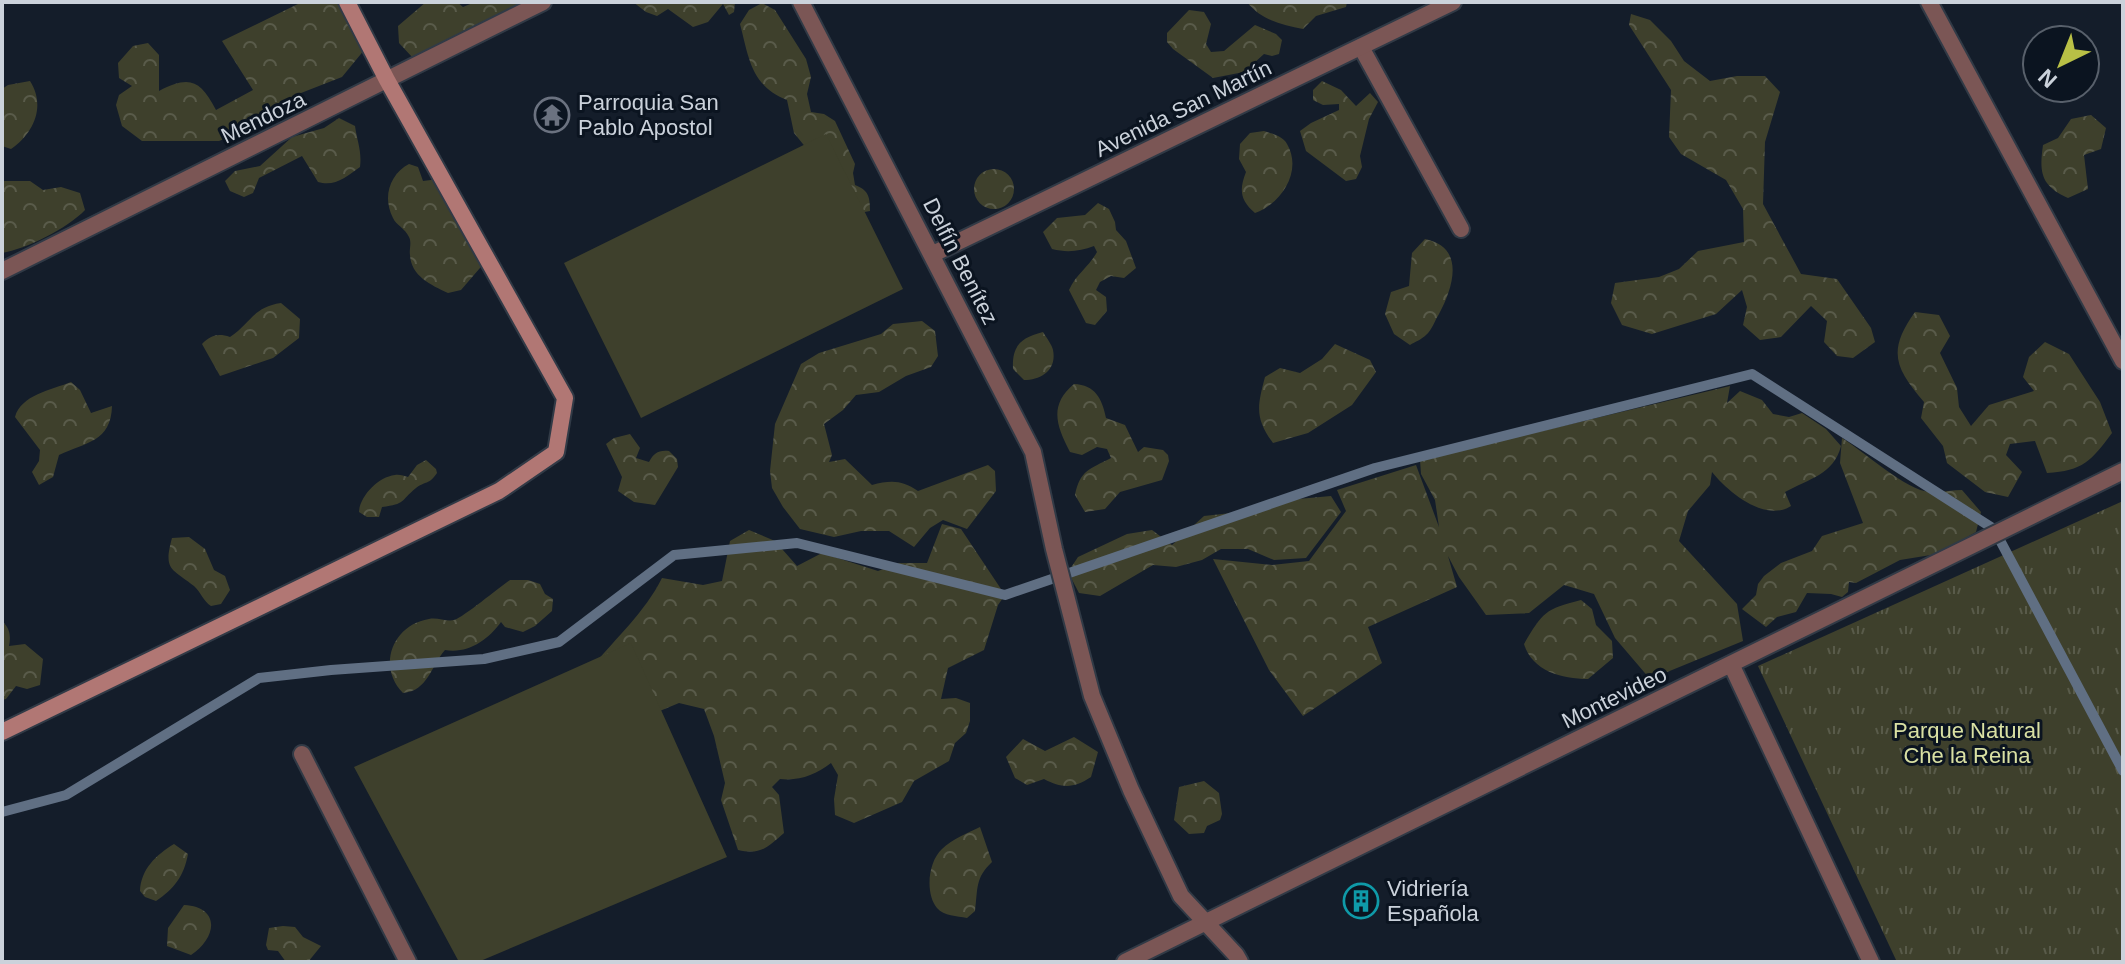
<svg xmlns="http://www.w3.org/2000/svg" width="2125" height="964" font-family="Arial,sans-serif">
  <defs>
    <pattern id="forest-crowns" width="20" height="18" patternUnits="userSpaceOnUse" patternTransform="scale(2)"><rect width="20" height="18" fill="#3e402c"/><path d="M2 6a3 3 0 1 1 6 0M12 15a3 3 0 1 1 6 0" fill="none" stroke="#595b4a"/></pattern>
    <pattern id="park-tufts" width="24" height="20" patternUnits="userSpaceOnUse" patternTransform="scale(2)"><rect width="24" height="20" fill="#3e402c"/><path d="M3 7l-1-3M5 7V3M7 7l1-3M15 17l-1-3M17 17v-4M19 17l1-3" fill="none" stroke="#595b4a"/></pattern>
  </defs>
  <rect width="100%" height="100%" fill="#141d2a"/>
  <path fill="url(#forest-crowns)" d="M302 2H350L365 49 342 77 301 93 273 119 219 141H142L122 126 116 105 119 95 132 86 119 78 118 63 133 46 148 43 159 55V91C190 75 200 80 216 110L253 90 222 41Z
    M426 2H457L463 7 475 2H546L413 58 399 43 398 26Z
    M633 2H735L734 12 729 15 723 4 708 22 693 27 668 9 657 16 646 12Z
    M1247 2H1347L1346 7 1316 16 1303 29C1282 25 1261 20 1247 2Z
    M762 3 775 10 806 59 811 77 807 94 811 112 824 114 835 121 855 164 853 173 855 185C868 190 870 196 870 211L859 213 794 133 787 100C751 86 749 58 740 24L749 10Z
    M1189 10 1204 12 1211 24 1206 44 1211 52 1224 51 1255 25 1276 34 1282 40 1279 54 1272 56 1264 54 1244 72 1213 78 1173 49 1167 42V33Z
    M1631 14 1650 20 1671 41 1684 61 1710 81 1737 76H1765L1780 92 1765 142 1763 204 1801 274 1837 279 1871 328 1875 342 1853 358 1837 356 1824 342 1827 321 1811 306 1781 337 1760 340 1743 325 1747 307 1742 290 1716 314 1652 334 1622 325 1611 303 1615 283 1659 277 1679 269 1698 251 1744 242 1743 209 1726 180 1681 154 1669 137 1671 90 1629 25Z
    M30 81C46 106 34 133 11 149L2 146V89L8 85Z
    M1322 81 1341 90 1356 106 1370 93 1378 102 1369 119 1360 156 1362 167 1356 179 1346 181 1306 151 1300 131 1311 123 1339 110V104L1323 105 1313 100V90Z
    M2091 115 2106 128 2101 149 2084 155 2088 189 2068 198C2041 186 2039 173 2043 145L2058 138 2071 119Z
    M339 118 355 126C357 141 362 151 360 167 346 177 335 187 318 182L302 156 259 178 253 193 244 197 230 191 225 181 235 171 260 166 292 137 324 128Z
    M1264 131C1272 134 1283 136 1287 144 1303 171 1281 204 1255 213 1240 200 1239 190 1246 172L1239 159 1240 144 1250 133Z
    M409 164 418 167 423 181 439 179 486 261 461 290 448 293C431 285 411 276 410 255 409 248 412 243 409 237 405 228 396 225 393 218 382 197 390 174 409 164Z
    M974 189a20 20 0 1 1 40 0a20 20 0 1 1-40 0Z
    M2 181H30L43 190 61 187 80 193 85 210C68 228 26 249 2 253Z
    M1098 203 1109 209 1115 222 1116 230 1126 241 1136 268 1124 278 1111 276 1100 282 1096 290 1106 297 1107 311 1095 325 1086 323 1069 290C1076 274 1089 267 1097 252L1094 246C1080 251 1068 253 1052 249L1043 232 1057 218 1085 215Z
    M1425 239C1465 247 1454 286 1439 314 1435 320 1432 330 1426 335 1422 339 1415 342 1410 345L1394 334 1385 314 1391 292 1409 286 1412 253Z
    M281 303 300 319 299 338 273 358 220 376 202 344C211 335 218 333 230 337 251 323 253 307 281 303Z
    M1915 312 1939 315 1950 336 1940 353 1957 388 1959 407 1971 426 1989 405 2034 391 2023 377 2029 357 2045 342 2069 354 2100 402 2112 433C2091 461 2083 471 2047 473L2035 441 2010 444 2006 455 2022 472 2008 497 1985 492 1947 463 1943 446 1921 418 1924 402C1895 368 1887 351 1915 312Z
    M922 321 935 331 938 356 931 367 906 376 879 392 856 395 843 410 824 424 832 455 829 462 845 459 872 485C891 480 902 480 918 491L988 465 995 471 996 491 967 529 943 520 930 528 914 547 889 531H861L834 537 800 529 783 507 772 488 770 471 775 424 801 364 819 353 881 334 893 324Z
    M1043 332C1046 337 1052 345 1053 350 1057 370 1041 380 1024 380L1013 369C1012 346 1020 338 1043 332Z
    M1335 344 1370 360 1376 372 1352 405 1308 433 1273 443C1255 418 1257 407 1265 377L1280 368 1300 373 1322 359Z
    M71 382 80 390 91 413 112 406C111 442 86 442 59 455L53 477 39 485 32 472 39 461 40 450 15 417C21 395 51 390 71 382Z
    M1074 384C1095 385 1102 398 1106 418L1125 425 1138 452 1144 447 1163 450 1168 455 1169 461 1162 480 1120 492 1105 509 1085 512 1075 495C1080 470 1090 469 1111 458L1107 449 1097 447 1082 455 1070 452C1056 425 1049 405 1074 384Z
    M1730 386 1727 403 1740 391 1762 400 1773 414 1789 417 1802 413 1826 429 1841 446C1834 474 1809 479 1785 492L1791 506C1765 523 1727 491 1712 472L1710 485 1688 511 1679 541 1737 604 1743 641 1650 679 1615 638 1594 594 1564 585 1529 613 1486 615 1459 577 1448 556 1457 587 1368 627 1382 663 1303 716 1269 670 1213 559 1272 565 1309 561 1346 511 1337 490 1416 465 1439 527 1435 500 1421 474 1420 460Z
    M630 434 640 448 636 458 649 462C654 453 658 450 669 451L677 459 678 467 655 505 634 502 618 491 622 477 606 444 614 438Z
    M1842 438C1863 451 1907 491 1930 492 1940 493 1952 490 1962 490L1981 512 1976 532 1937 554 1900 560 1856 583 1849 582 1848 592 1842 597 1831 594 1807 593 1796 612 1777 617 1766 627 1742 609 1756 595 1758 584 1764 576 1781 563 1812 551 1822 536 1863 523 1840 463Z
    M426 460 436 469 437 473C429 485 425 481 416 488 400 501 406 504 382 507L379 517H367L359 512C360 496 378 477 395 475 399 474 404 476 408 477L417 465Z
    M1331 496 1341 512 1306 558 1274 560 1248 549H1221L1202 560 1176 567 1153 565 1100 596 1079 593 1068 572 1078 557 1127 534 1152 530 1172 545 1204 516 1231 513 1298 499Z
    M942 524 961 529 1005 595 998 605 984 650 948 668 941 699 956 698 970 703V721L966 733 955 743 949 761 914 781 902 802 854 823 835 815 834 799 838 775 831 763C815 775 800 781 780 779L772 787 779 795 784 833C767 848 760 855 738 850L721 800 725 783 714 736 704 709 679 703 655 713 592 667C616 638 645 612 662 578L703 585 722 581 730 541 749 530 775 541 797 566 822 553 878 571 899 563H927Z
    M189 537 205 549 214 570 225 576 230 590 221 604 211 606C203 601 201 592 194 586 172 568 163 571 172 538Z
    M510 580H528L540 584 545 594 553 599 552 611 535 626 523 632 505 627 501 622C488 640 468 654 445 650 431 666 428 691 403 693 377 667 392 625 429 619 437 617 447 622 454 620 464 617 498 588 510 580Z
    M1581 600 1592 609 1596 625 1612 641 1613 658 1588 679C1562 679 1532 671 1524 644 1543 612 1545 609 1581 600Z
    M2 621C10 628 11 636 9 646L25 644 43 659 40 685 27 689 16 686 6 699 2 700Z
    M1074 737 1098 752 1091 777C1074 788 1063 789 1044 779L1027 785 1015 778 1006 757 1023 739 1045 751Z
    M1204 781 1219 793 1222 814 1220 820 1207 826 1204 833 1189 834 1174 820 1179 787Z
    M980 827 992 862C975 878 978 888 975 911L967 918C957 916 944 916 937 908 925 893 928 862 942 849 952 839 968 833 980 827Z
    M174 844 188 854C184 876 174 889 156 901L145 897 140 891C141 869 156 855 174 844Z
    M184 905C221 907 217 938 191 955L167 946 168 928Z
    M283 926 295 927 303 937 321 946 308 962H286L278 951 268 950 266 945 269 928Z"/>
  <path fill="url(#park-tufts)" d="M2123 501V962H1897L1758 666Z"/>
  <path fill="#3e402c" d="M826 134 903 289 641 418 564 263Z
    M631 643 727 857 478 962H459L354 767Z"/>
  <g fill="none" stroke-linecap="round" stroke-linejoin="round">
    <path stroke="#606f83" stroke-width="10" d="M2 812 66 795 259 678 331 670 484 659 559 642 674 555 797 543 1005 595 1375 468 1752 374 1994 529 2123 771"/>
    <g stroke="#313a46" stroke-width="20">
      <path id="lane" d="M1361 47 1461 229"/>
    </g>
    <g stroke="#313a46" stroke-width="20">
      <path id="street" d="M801 2 1033 452 1054 549 1092 696 1131 790 1181 896 1236 955 1240 962
        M1929 2 2123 361
        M933 254 1453 2
        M2 271 543 2
        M1731 664 1871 962
        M302 754 408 962
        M1125 962 2123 471"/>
    </g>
    <g stroke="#313a46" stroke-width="20">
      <path id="secondary" d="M2 732 499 491 556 452 565 398 387 80 347 2"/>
    </g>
    <use href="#lane" stroke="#7b5655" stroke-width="16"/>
    <use href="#street" stroke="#7b5655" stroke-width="16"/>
    <use href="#secondary" stroke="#b17774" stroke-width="16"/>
  </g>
  <defs>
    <g id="temple-ring" transform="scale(1.8)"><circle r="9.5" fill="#0b1420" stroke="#6b7280" stroke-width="1.5"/><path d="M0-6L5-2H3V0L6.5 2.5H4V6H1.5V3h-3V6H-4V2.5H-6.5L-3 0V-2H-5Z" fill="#6b7280"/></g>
    <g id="building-ring" transform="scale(1.8)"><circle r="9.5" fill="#0b1420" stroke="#0f9aa8" stroke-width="1.5"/><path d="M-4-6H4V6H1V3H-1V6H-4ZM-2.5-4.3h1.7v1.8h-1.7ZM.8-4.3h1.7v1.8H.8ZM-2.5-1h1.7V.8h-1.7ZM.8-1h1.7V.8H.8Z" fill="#0f9aa8"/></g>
  </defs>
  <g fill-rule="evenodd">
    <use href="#temple-ring" x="552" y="115"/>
    <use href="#building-ring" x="1361" y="901"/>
  </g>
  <g text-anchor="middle" stroke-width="6" stroke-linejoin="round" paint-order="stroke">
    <g font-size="22" fill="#cbd2db" stroke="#0b1420" text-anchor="start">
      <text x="578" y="110">Parroquia San<tspan x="578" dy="25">Pablo Apostol</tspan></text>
      <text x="1387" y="896">Vidriería<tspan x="1387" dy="25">Española</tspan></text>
    </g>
    <g font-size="22" fill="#cbd2db" stroke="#0b1420">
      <text transform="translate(1183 108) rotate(-26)" y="8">Avenida San Martín</text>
      <text transform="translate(263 117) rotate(-26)" y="8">Mendoza</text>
      <text transform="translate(961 261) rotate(63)" y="8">Delfín Benítez</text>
      <text transform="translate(1614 697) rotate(-26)" y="8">Montevideo</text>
    </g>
    <g font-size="22" fill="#d9e0a3" stroke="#0b1420">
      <text x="1967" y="738">Parque Natural<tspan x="1967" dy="25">Che la Reina</tspan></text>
    </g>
  </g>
  <rect width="2125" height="964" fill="none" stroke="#cbd2db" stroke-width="8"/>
  <g transform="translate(2061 64) rotate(223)"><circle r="38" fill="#0b1420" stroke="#58606b" stroke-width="2"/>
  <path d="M0-6L14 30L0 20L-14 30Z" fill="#b9c046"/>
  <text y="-12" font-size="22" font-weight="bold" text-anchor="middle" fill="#cbd2db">N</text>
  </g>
</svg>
